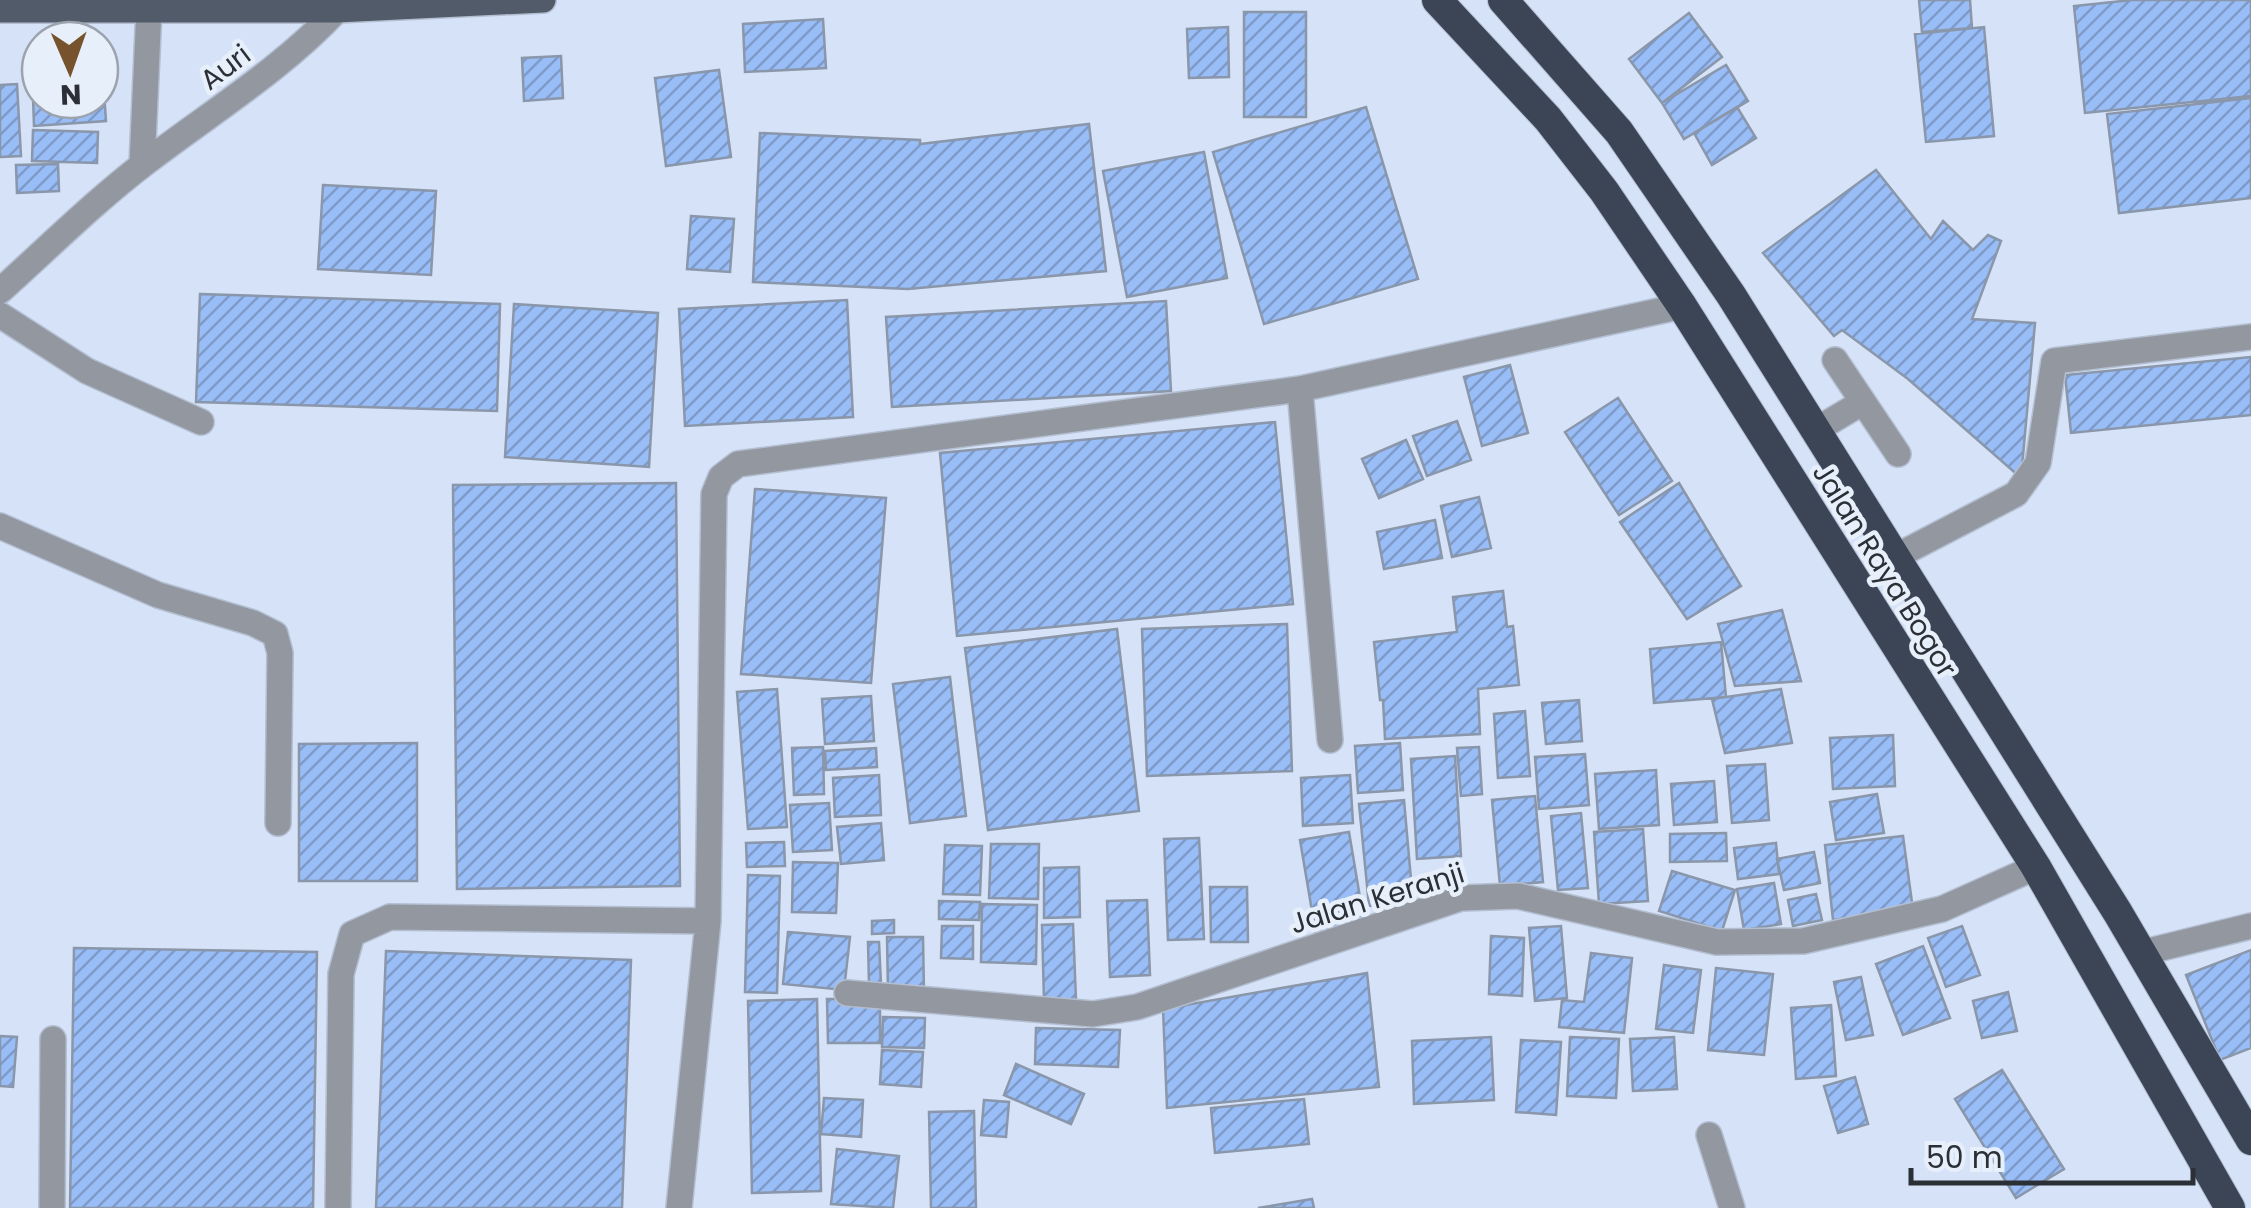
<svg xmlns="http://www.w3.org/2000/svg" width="2251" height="1208" font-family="Poppins,sans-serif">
  <defs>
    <pattern id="building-hatch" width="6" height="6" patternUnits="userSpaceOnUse" patternTransform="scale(2.5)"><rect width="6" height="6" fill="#99bdf6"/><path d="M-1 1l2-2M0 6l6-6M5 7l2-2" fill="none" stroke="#7d9ac8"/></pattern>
  </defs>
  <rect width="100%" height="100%" fill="#d5e2f7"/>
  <path fill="url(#building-hatch)" stroke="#8a96a9" stroke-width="2.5" d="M1919 0H1970L1972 28 1922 32Z
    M2132 0H2251V96L2085 113 2074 6Z
    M1244 12H1306V117H1244Z
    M1689 13 1722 57 1662 103 1629 59Z
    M823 19 826 68 745 72 743 24Z
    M1228 27 1229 77 1189 78 1187 29Z
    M1984 27 1994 136 1926 142 1915 34Z
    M561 56 563 98 524 101 522 58Z
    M1726 65 1748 101 1684 139 1662 103Z
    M719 70 731 157 666 166 655 78Z
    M17 84 21 156 0 157V85Z
    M100 93H104L106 121 34 126 33 97 100 100Z
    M2251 98V198L2119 213 2107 114Z
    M1366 107 1418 279 1264 324 1213 152Z
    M1737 107 1756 138 1712 165 1694 133Z
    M1089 124 1106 271 908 289 753 282 760 133 920 140V144Z
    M33 130 98 132 97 163 32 161Z
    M1204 152 1227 278 1127 297 1103 171Z
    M58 164 59 191 17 193 16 165Z
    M1876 170 1931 239 1943 221 1973 250 1988 235 2001 241 1972 319 2035 323 2021 478 1908 379 1842 330 1834 336 1763 253Z
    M323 185 436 191 431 275 318 269Z
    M691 216 734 219 730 272 687 269Z
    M200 294 500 304 497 411 196 402Z
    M847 300 853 417 685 426 679 309Z
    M1166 301 1171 391 892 407 886 317Z
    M514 304 658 313 649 467 505 457Z
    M2251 357V415L2071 433 2065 375Z
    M1510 365 1528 433 1482 446 1464 377Z
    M1618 398 1672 481 1619 515 1565 432Z
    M1457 421 1471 460 1427 476 1413 436Z
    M1275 422 1293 604 957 636 940 453Z
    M1406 440 1423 479 1379 498 1362 459Z
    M676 483 680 886 457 889 453 485Z
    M1679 483 1741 586 1687 619 1620 522Z
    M755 489 886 498 871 683 741 674Z
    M1479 497 1491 548 1452 557 1441 506Z
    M1435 520 1442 558 1384 569 1377 532Z
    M1503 591 1507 627 1513 626 1519 685 1478 689 1480 734 1385 739 1383 700H1380L1374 642 1457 632 1453 597Z
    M1782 610 1801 681 1735 686 1718 624Z
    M1287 624 1292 771 1147 776 1142 629Z
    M1117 629 1139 811 988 830 965 648Z
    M1721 642 1726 697 1654 703 1650 649Z
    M950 677 966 816 910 823 893 684Z
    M777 689 787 827 748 829 737 692Z
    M1781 689 1792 743 1725 753 1712 699Z
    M871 696 874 741 825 744 822 699Z
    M1579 700 1582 741 1546 744 1542 703Z
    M1525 711 1530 776 1498 778 1494 714Z
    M1893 735 1895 786 1833 789 1830 738Z
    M417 743V881H299V744Z
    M1400 743 1403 790 1358 793 1355 746Z
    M823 747 824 794 794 795 792 748Z
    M1479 747 1482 794 1461 796 1457 748Z
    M876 748 877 767 826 770 825 751Z
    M1585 754 1589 805 1539 809 1535 757Z
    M1455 756 1461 856 1417 859 1411 759Z
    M1765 764 1769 820 1732 823 1727 766Z
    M1656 770 1659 825 1599 829 1595 774Z
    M879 775 881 815 835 817 833 778Z
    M1350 775 1353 823 1303 826 1301 778Z
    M1714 781 1717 822 1674 825 1671 784Z
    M1877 794 1884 833 1836 840 1830 802Z
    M1535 796 1543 882 1500 886 1492 800Z
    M1404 800 1413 902 1369 906 1359 804Z
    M829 803 832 850 793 852 790 805Z
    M1581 813 1588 888 1558 890 1551 816Z
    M881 823 884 860 841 864 837 827Z
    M1643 829 1648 901 1599 904 1594 832Z
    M1349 832 1365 927 1316 935 1300 840Z
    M1726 833 1727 861 1670 862V834Z
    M1903 836 1913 910 1833 920 1825 845Z
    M1199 838 1204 939 1168 940 1164 839Z
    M784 842 785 866 747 867 746 843Z
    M1776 843 1779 874 1738 879 1734 848Z
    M991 844H1039L1038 899 989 898Z
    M945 845 982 846 980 895 943 894Z
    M1814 852 1820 883 1784 890 1777 859Z
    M793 862 838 863 836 913 792 912Z
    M1079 867 1080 917 1044 918V868Z
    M1672 871 1735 890 1722 931 1659 911Z
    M748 875 780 876 777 993 745 992Z
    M1774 883 1781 924 1744 930 1737 889Z
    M1210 887H1247L1248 942H1211Z
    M1816 894 1822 920 1793 926 1788 900Z
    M1147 900 1150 975 1110 977 1107 901Z
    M939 901 980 902 979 920 939 919Z
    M982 904 1037 905 1036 964 981 962Z
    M894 920V933L872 934V921Z
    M1073 924 1076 1000 1044 1001 1042 925Z
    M942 926H973V959L941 958Z
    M1561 926 1567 998 1535 1001 1529 928Z
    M1962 926 1980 975 1946 987 1928 938Z
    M788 932 850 937 844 990 783 984Z
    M1491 936 1524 938 1522 996 1489 994Z
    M887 937H923L924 991 888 992Z
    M868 942H879L881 984 869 985Z
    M1923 946 1950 1018 1903 1035 1876 964Z
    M74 948 317 952 313 1208H70Z
    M2251 950V1048L2220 1060 2186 975Z
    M386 951 631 960 622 1208H376Z
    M1591 953 1632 958 1624 1033 1559 1027 1562 1000 1584 1002Z
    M1664 965 1701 970 1693 1033 1656 1029Z
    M1716 968 1773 974 1764 1055 1708 1050Z
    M1367 973 1379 1087 1167 1108 1163 1009Z
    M1861 977 1873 1035 1846 1040 1834 982Z
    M2008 992 2017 1031 1982 1038 1973 1001Z
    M817 999 821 1191 752 1193 748 1001Z
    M827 999H880V1043H828Z
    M1831 1005 1836 1076 1796 1079 1791 1008Z
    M883 1017 925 1018 924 1048 882 1047Z
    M1036 1028 1120 1030 1118 1067 1035 1064Z
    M0 1036 17 1037 13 1087 0 1086Z
    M1491 1037 1494 1100 1414 1104 1412 1041Z
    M1570 1037 1619 1039 1616 1098 1567 1096Z
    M1674 1037 1677 1089 1633 1091 1630 1039Z
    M1521 1040 1561 1042 1556 1115 1516 1112Z
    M882 1050 923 1052 921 1087 880 1084Z
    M1016 1064 1084 1094 1071 1124 1004 1095Z
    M2002 1070 2064 1169 2016 1198 1955 1099Z
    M1855 1077 1868 1124 1838 1133 1824 1086Z
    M824 1098 863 1100 861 1137 821 1134Z
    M1304 1099 1309 1144 1215 1153 1211 1108Z
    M984 1100 1009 1102 1006 1137 981 1135Z
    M974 1111 976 1208H931L929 1112Z
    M837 1149 899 1156 893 1208 831 1204Z
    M1312 1199 1314 1208H1258Z"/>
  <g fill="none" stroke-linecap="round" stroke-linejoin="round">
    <g stroke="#b3bed1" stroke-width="28">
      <path id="minor" d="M142 165 149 8
        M0 291C48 248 94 202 145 163 210 113 281 70 337 10V0
        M0 315 87 371 201 422
        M1835 360 1898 454
        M1300 389 1330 740
        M1816 430 1863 402
        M0 526 158 595 253 623 275 634 280 653 278 823
        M1895 557 2016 494 2038 463 2054 361 2251 337
        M2141 953 2251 926
        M847 993 1093 1014 1137 1007 1461 898 1518 896 1717 942 1803 941 1942 909 2036 867
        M1709 1135 1732 1208
        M52 1208 53 1039
        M338 1208 341 974 352 934 390 917 708 921
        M679 1208 708 921 714 494 721 477 738 464 1300 389 1682 306"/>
    </g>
    <g stroke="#b3bed1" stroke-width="28">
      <path id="major" d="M0 10H337L543 0"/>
    </g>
    <g stroke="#b3bed1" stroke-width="32">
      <path id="highway" d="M1437 0 1548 119 1604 191 1682 306 2036 867 2230 1208
        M1503 0 1619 132 1731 295 2118 913 2251 1140"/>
    </g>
    <use href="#minor" stroke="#9297a0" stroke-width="25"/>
    <use href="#major" stroke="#525b69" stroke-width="25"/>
    <use href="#highway" stroke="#3b4556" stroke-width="30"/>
  </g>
  <g text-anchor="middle" stroke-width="9" stroke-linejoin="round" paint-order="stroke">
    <g font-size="28" fill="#2b3037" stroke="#e7effb">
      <text transform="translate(225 67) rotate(-37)" y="10">Auri</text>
      <text transform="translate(1885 570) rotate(58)" y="10">Jalan Raya Bogor</text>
      <text transform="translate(1377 898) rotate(-17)" y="10">Jalan Keranji</text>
    </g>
  </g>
  <g transform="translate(70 70) rotate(178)"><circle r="48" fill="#e7effb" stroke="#9ca3ad" stroke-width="2.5"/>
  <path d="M0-8L18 38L0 25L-18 38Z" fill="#76532c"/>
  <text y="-15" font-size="28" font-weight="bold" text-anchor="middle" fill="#2b3037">N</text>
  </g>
  <path d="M1911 1168v15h282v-15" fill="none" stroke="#2b3037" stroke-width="5"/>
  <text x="1926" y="1168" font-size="30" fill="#2b3037" stroke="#e7effb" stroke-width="8" paint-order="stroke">50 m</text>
</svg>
